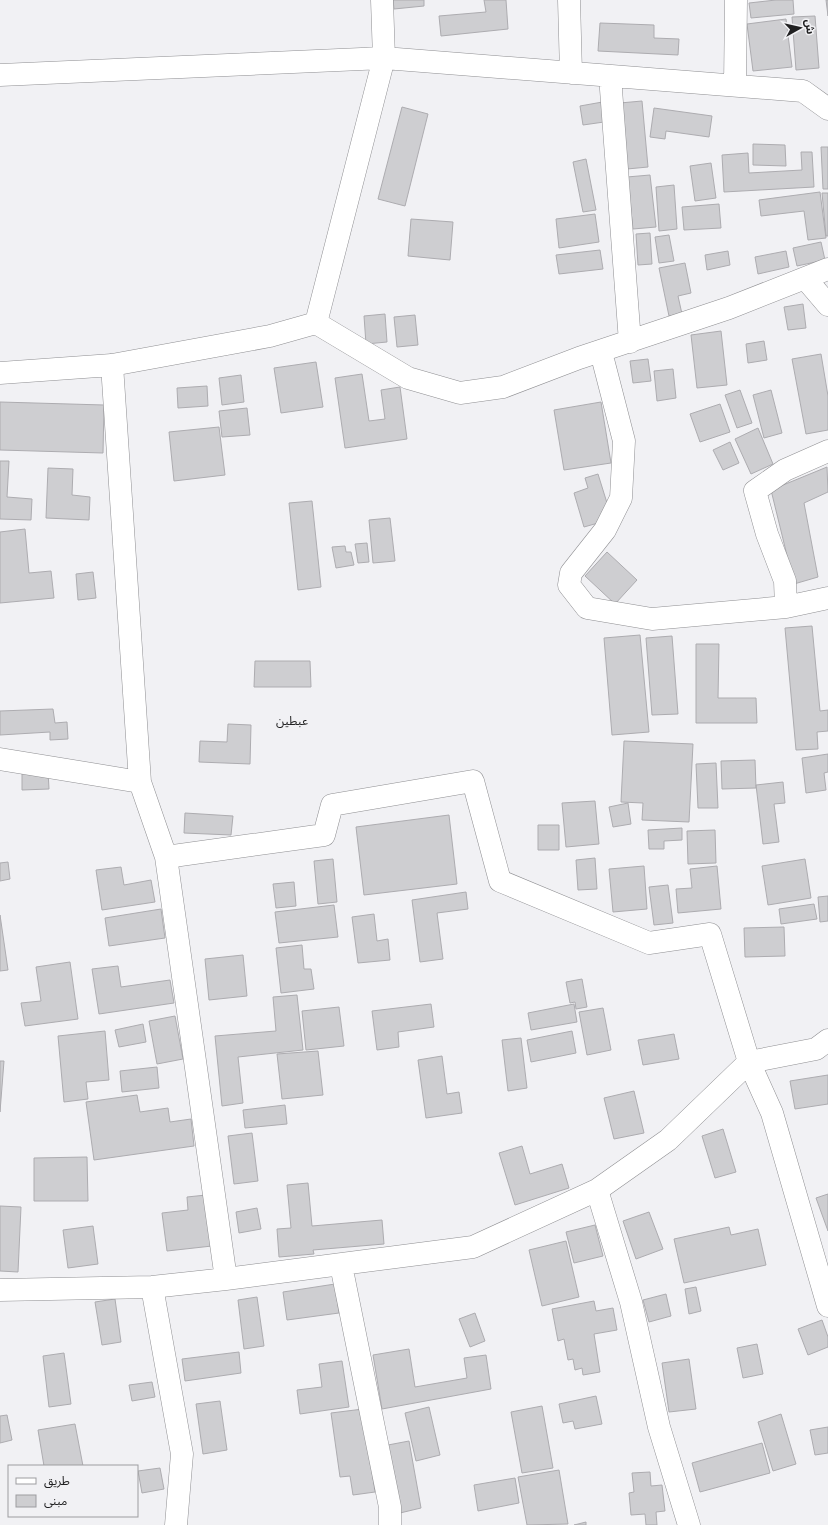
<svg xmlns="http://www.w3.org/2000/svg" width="828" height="1525" font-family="Raleway,'Noto Sans Arabic',sans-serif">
  <rect width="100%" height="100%" fill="#f1f1f4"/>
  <path fill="#ceced1" stroke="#adacb0" d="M393 0H424V6L394 9Z
    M484 0H506L508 29 441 36 439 16 486 12Z
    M776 0H793L794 14 751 18 749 3Z
    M826 0H828V16Z
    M815 16 819 68 796 70 792 17Z
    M786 19 792 67 753 71 747 24Z
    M600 23 654 25V38L679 39 678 55 598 51Z
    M608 101 611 121 583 125 580 106Z
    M642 101 648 167 627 169 620 103Z
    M402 107 428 114 405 206 378 199Z
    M654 108 712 116 709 137 666 131 665 139 650 137Z
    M753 144 785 145 786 166 753 165Z
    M821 147H828V189H823Z
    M801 152H812L814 187 724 192 722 155 748 153 749 173 802 170Z
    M586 159 596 210 583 212 573 162Z
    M711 163 716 198 695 201 690 166Z
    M650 175 656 227 633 229 627 177Z
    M674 185 677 229 659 231 656 187Z
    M820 192 826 238 808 240 804 211 761 216 759 200Z
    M822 193H828V236H826Z
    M719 204 721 228 684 230 682 207Z
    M595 214 599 242 559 248 556 219Z
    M411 219 453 222 450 260 408 256Z
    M650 233 652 264 638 265 636 234Z
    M669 235 674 261 659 263 655 237Z
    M821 242 825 260 797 266 793 248Z
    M600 250 603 269 559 274 556 255Z
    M728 251 730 265 707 270 705 255Z
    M786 251 789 267 758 274 755 257Z
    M685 263 691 293 678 296 682 314 669 316 659 268Z
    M803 304 806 328 788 330 784 307Z
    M385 314 387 342 366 344 364 316Z
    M415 315 418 345 397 347 394 317Z
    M721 331 727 385 697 388 691 335Z
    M764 341 767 360 748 363 746 344Z
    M821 354 828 396V430L806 434 792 359Z
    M648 359 651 381 633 383 630 361Z
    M316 362 323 407 281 413 274 368Z
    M673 369 676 398 657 401 654 371Z
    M362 374 369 421 385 419 381 390 400 387 407 439 345 448 335 378Z
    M241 375 244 402 222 405 219 378Z
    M207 386 208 406 178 408 177 388Z
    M740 390 752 423 737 428 725 395Z
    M771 390 782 433 764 438 753 395Z
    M0 402 104 405 103 453 0 450Z
    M601 402 611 463 564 470 554 410Z
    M720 404 730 432 700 442 690 414Z
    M247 408 250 435 222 437 219 411Z
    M219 427 225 475 174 481 169 432Z
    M758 428 773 464 751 474 735 439Z
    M730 442 739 463 723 470 713 450Z
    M0 461H9L7 497 32 499 31 520 0 519Z
    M827 467 828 492 804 503 818 577 794 584 771 490Z
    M48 468 73 469 72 495 90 497 89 520 46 518Z
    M598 474 612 519 584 527 574 493 588 488 585 478Z
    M312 501 321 587 298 590 289 503Z
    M390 518 395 561 373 563 369 520Z
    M25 529 29 573 51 571 54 598 0 603V532Z
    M367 543 369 562 358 563 355 544Z
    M345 546 346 552H351L354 565 336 568 332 547Z
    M607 552 637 580 615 604 585 576Z
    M93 572 96 598 78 600 76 574Z
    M812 626 820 711 828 710V731L817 732 818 749 796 750 785 628Z
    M640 635 649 732 612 735 604 638Z
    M672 636 678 714 652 715 646 638Z
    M696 644H719L718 698H756L757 723H696Z
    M255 661H310L311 687H254Z
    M53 709 55 723 67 722 68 739 50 740V732L0 735V711Z
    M228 724 251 725 250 764 199 762 200 741 227 742Z
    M624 741 693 744 689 822 642 820 643 803 621 802Z
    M828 754V772L824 773 826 790 806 793 802 758Z
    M755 760 756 788 722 789 721 761Z
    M716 763 718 808H698L696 764Z
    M48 771 49 789 22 790V772Z
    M783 782 785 803 774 804 779 842 763 844 756 785Z
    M595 801 599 844 566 847 562 803Z
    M628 803 631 824 613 827 609 807Z
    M185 813 233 816 231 835 184 833Z
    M449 815 457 884 364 895 356 827Z
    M538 825H559V850H538Z
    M682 828V840L664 841V849H649L648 830Z
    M715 830 716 863 688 864 687 831Z
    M595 858 597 889 578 890 576 860Z
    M333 859 337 902 318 904 314 861Z
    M805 859 811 898 768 905 762 866Z
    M8 862 10 879 0 881V863Z
    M644 866 647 909 613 912 609 869Z
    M717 866 721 909 678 913 676 889 692 888 690 869Z
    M121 867 124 885 151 880 155 902 102 910 96 870Z
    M294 882 296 906 276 908 273 884Z
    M668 885 673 923 654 925 649 887Z
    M466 892 468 909 437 913 443 959 420 962 412 900Z
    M828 896V921L820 922 818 897Z
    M814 904 817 919 781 924 779 909Z
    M334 905 338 937 279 943 275 912Z
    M161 909 165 938 109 946 105 918Z
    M374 914 377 941 388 939 390 960 358 963 352 917Z
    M0 915 8 970 0 971Z
    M784 927 785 956 745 957 744 928Z
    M302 945 304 969H311L314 989 281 993 276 948Z
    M243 955 247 996 209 1000 205 959Z
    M70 962 78 1019 25 1026 21 1003 41 1001 36 967Z
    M118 966 121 987 170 980 174 1003 99 1014 92 969Z
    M582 979 587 1007 576 1009 575 1002 570 1003 566 982Z
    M297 995 303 1050 238 1057 243 1103 222 1106 215 1036 276 1031 273 997Z
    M431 1004 434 1027 398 1032 399 1047 377 1050 372 1011Z
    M574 1004 577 1022 531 1030 528 1013Z
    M339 1007 344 1046 306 1050 302 1011Z
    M603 1008 611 1050 587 1055 579 1012Z
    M175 1016 183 1059 157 1064 149 1021Z
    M143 1024 146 1042 119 1047 115 1030Z
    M105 1031 109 1080 86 1082 88 1099 64 1102 58 1036Z
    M572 1031 576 1053 531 1062 527 1040Z
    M674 1034 679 1059 643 1065 638 1040Z
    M521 1038 527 1088 508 1091 502 1040Z
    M318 1051 323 1095 282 1099 277 1054Z
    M442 1056 447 1094 459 1092 462 1113 426 1118 418 1060Z
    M0 1061H4L0 1112Z
    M157 1067 159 1088 122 1092 120 1071Z
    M828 1075V1104L795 1109 790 1081Z
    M634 1091 644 1133 614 1139 604 1098Z
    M137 1095 140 1112 168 1108 170 1122 191 1119 194 1146 94 1160 86 1102Z
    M285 1105 287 1124 245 1128 243 1110Z
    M723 1129 736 1172 715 1178 702 1136Z
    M252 1133 258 1181 234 1184 228 1136Z
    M522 1146 530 1174 562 1164 569 1188 515 1205 499 1153Z
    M87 1157 88 1201H34V1158Z
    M308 1183 312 1226 382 1220 384 1244 313 1250 314 1254 279 1257 277 1229 291 1228 287 1185Z
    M828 1194V1231L816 1198Z
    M206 1195 212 1246 167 1251 162 1213 188 1210 187 1197Z
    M0 1206 21 1207 18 1272 0 1271Z
    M257 1208 261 1229 239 1233 236 1212Z
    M649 1212 663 1249 636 1259 623 1221Z
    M595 1225 603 1256 574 1263 566 1232Z
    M93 1226 98 1264 68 1268 63 1230Z
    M729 1227 731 1235 758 1229 766 1265 684 1283 674 1239Z
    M566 1241 579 1297 542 1306 529 1250Z
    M335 1284 339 1313 287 1320 283 1292Z
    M696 1287 701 1311 689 1314 685 1289Z
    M666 1294 671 1316 649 1322 643 1300Z
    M257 1297 264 1346 244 1349 238 1300Z
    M115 1299 121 1342 102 1345 95 1302Z
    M594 1301 596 1311 613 1308 617 1330 594 1334 600 1372 583 1375 582 1368 575 1370 573 1359 568 1360 564 1339 558 1341 552 1309Z
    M475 1313 485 1341 470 1347 459 1319Z
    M822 1320 828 1337V1347L808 1355 798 1329Z
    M757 1344 763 1374 743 1378 737 1348Z
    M409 1349 415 1387 467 1378 464 1358 486 1355 491 1389 382 1409 373 1355Z
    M239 1352 241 1373 185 1381 182 1359Z
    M64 1353 71 1404 49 1407 43 1356Z
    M689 1359 696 1409 669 1412 662 1363Z
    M342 1361 349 1407 300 1414 297 1390 322 1387 319 1364Z
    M152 1382 155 1397 132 1401 129 1385Z
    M596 1396 602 1424 575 1429 573 1421 563 1423 559 1404Z
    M220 1401 227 1450 203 1454 196 1404Z
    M542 1406 553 1468 522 1473 511 1412Z
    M429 1407 440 1455 416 1461 405 1413Z
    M363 1409 375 1492 353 1495 350 1476 340 1477 331 1413Z
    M781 1414 796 1464 773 1471 758 1422Z
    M7 1415 12 1440 0 1443V1416Z
    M75 1424 83 1466H44L38 1430Z
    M828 1427V1453L815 1455 810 1430Z
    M409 1441 421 1508 400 1513 388 1445Z
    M762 1443 770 1473 700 1492 692 1463Z
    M160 1468 164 1489 142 1493 138 1471Z
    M559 1470 568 1524 527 1525 518 1477Z
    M650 1472 651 1486 662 1485 665 1511 656 1512 657 1525H646L645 1514 631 1515 629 1493 634 1492 632 1473Z
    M515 1478 519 1503 478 1511 474 1485Z
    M586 1522V1525H574Z"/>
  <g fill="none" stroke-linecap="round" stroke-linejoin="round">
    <g stroke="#8f8f92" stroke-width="23">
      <path id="street" d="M569 0 571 73
        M0 75 384 58 803 91 828 109
        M610 76 630 342
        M735 85 736 0
        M805 278 828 305
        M316 323 408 378 460 393 503 387 579 358 729 308 828 269
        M601 352 624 441 621 498 605 530 571 573 569 585 587 608 652 619 786 607 828 598
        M112 365 140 782
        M0 373 112 365 270 336 316 323 384 58 382 0
        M786 607 785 581 767 534 755 491 785 470 828 451
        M0 759 140 782 166 857 226 1279
        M166 857 324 835 332 805 473 781 500 881 649 943 710 934 749 1062 772 1113 828 1306
        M597 1190 631 1302 659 1427 689 1525
        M341 1265 390 1507V1525
        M152 1287 182 1454 176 1525
        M0 1290 152 1287 226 1279 473 1247 597 1190 668 1140 749 1062 816 1049 828 1040"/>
    </g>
    <use href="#street" stroke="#fff" stroke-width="22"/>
  </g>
  <g text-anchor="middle" stroke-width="4" stroke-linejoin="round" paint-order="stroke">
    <g font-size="12" fill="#202021" stroke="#f1f1f4">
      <text x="292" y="725">عبطين</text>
    </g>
  </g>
  <rect x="8" y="1465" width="130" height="52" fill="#f1f1f4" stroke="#9d9da0"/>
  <rect x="16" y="1478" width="20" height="6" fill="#ffffff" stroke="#9d9da0"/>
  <text x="44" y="1485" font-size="12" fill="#202021">طريق</text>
  <rect x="16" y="1495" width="20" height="12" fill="#ceced1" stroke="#9d9da0"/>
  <text x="44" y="1505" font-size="12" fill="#202021">مبنى</text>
  <g transform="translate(800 28) rotate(82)" stroke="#f1f1f4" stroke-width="3" paint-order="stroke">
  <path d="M0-3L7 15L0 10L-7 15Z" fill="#202021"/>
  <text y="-6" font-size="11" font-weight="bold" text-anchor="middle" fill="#202021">ش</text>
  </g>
</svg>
